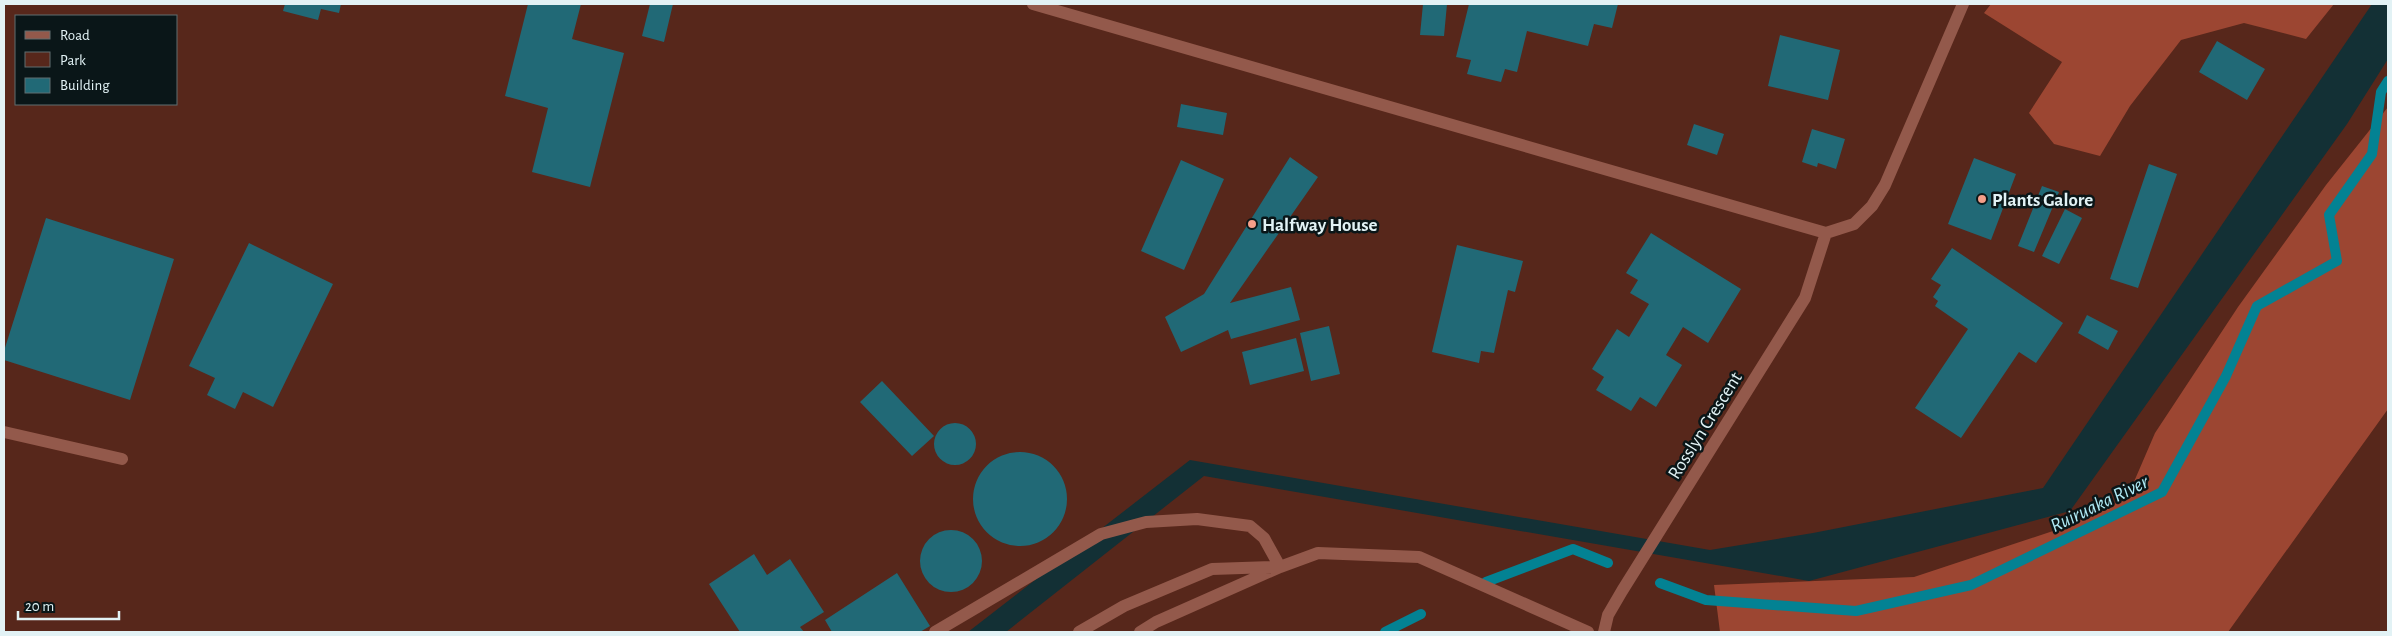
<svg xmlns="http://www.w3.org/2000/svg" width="2392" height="636" font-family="'Alegreya Sans',sans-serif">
  <rect width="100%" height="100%" fill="#133035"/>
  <path fill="#57271b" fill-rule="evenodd" d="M4 4H2372L2043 488 1813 533 1710 550 1190 460 968 632H4ZM16 16H176V104H16Z
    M2388 59V632H1006L1204 476 1809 581 2070 511 2347 124Z"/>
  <path fill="#9c4632" d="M1991 4H2334L2306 39 2244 23 2181 40 2130 106 2100 156 2054 144 2029 113 2062 62 1984 13Z
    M2388 107V409L2228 632H1720L1714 585 1914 577 2065 527 2127 498 2155 433 2238 307 2326 185Z"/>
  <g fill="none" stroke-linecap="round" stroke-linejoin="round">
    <path stroke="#038293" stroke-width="10" d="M1486 582 1573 549 1608 563
      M1660 583 1706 600 1856 611 1971 585 2162 492 2226 376 2257 306 2337 261 2329 215 2372 154 2381 92 2388 81
      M1385 632 1421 614"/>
  </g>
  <path fill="#216976" d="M285 4H341L339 13 321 9 318 20 283 11Z
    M528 4H581L572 39 624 53 590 187 532 172 548 108 505 96Z
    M650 4H673L664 42 642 36Z
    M1423 4H1447L1444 36 1420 35Z
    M1469 4H1618L1612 28 1594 24 1588 46 1527 31 1517 72 1505 69 1501 82 1467 74 1471 60 1456 57Z
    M1780 35 1840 50 1828 100 1768 86Z
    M2217 41 2265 69 2247 100 2199 72Z
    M1181 104 1227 113 1223 135 1177 127Z
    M1694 124 1724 134 1717 155 1687 145Z
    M1812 129 1845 139 1836 169 1818 163 1817 167 1802 162Z
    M1290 157 1318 177 1230 303 1291 287 1300 320 1231 339 1228 330 1181 352 1165 317 1204 294Z
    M1974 158 2016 174 1991 240 1948 224Z
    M1181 160 1224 179 1184 270 1141 251Z
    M2149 164 2177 174 2138 288 2110 279Z
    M2042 186 2059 192 2034 252 2018 246Z
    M2065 209 2082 218 2059 264 2042 256Z
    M46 218 174 259 130 400 4 360V351Z
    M1651 233 1741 289 1708 343 1683 327 1666 355 1682 365 1656 407 1640 397 1631 411 1596 390 1604 377 1592 369 1617 329 1629 337 1649 304 1630 293 1638 280 1626 273Z
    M249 243 333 284 273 407 243 392 235 409 207 395 215 378 189 366Z
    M1457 245 1523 261 1515 292 1508 290 1494 353 1481 351 1479 363 1432 352Z
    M1952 248 2063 323 2036 363 2019 352 1961 438 1915 408 1968 329 1935 306 1938 301 1933 297 1941 285 1931 279Z
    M2087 315 2118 331 2108 350 2078 333Z
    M1329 326 1340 374 1311 381 1300 333Z
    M1296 338 1304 371 1250 385 1242 352Z
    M882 381 934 436 912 456 860 402Z
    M934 444a21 21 0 1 1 42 0a21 21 0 1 1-42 0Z
    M973 499a47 47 0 1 1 94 0a47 47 0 1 1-94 0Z
    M920 561a31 31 0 1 1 62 0a31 31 0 1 1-62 0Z
    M754 554 767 575 790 559 824 612 800 627 804 632H740L709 584Z
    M897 573 930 626 920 632H832L825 620Z"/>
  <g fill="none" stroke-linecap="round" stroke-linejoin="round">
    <path stroke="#93594b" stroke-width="12" d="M1033 4 1826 233 1854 224 1872 206 1885 185 1963 4
      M4 432 122 459
      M935 632 1101 534 1146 522 1197 519 1250 526 1264 538 1280 567
      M1079 632 1124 606 1212 569 1272 567
      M1140 632 1156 622 1280 567 1318 553 1419 557 1588 632
      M1604 632 1608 615 1622 591 1805 298 1826 233"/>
  </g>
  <g fill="#f49e89" stroke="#0a1618" stroke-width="2">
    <circle cx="1982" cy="199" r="5"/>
    <circle cx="1252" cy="224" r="5"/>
  </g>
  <g text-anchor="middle" stroke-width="5" stroke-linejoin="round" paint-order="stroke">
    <g font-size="19" font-weight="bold" fill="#e2f2f5" stroke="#0a1618" text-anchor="start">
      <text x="1992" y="206">Plants Galore</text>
      <text x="1262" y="231">Halfway House</text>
    </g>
    <g font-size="19" fill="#e2f2f5" stroke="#0a1618">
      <text transform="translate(1704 425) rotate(-58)" y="7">Rosslyn Crescent</text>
    </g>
    <g font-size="20" font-style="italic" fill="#b0eaf5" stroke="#0a1618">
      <text transform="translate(2099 503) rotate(-26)" y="7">Ruiruaka River</text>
    </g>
  </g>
  <rect width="2392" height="636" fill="none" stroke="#e2f2f5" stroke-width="10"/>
  <rect x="15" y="15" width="162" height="90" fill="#0a1618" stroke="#606e70"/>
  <rect x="25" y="31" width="25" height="8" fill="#93594b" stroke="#606e70"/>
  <text x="60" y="40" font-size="15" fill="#e2f2f5">Road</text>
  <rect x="25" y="52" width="25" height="15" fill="#57271b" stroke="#606e70"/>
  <text x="60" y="65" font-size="15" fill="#e2f2f5">Park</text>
  <rect x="25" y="78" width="25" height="15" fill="#216976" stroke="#606e70"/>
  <text x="60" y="90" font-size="15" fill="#e2f2f5">Building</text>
  <path d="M18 611v8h101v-8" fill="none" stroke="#e2f2f5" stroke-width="2.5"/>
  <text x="25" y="611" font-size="15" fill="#e2f2f5" stroke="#0a1618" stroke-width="4" paint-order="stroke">20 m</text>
</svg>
